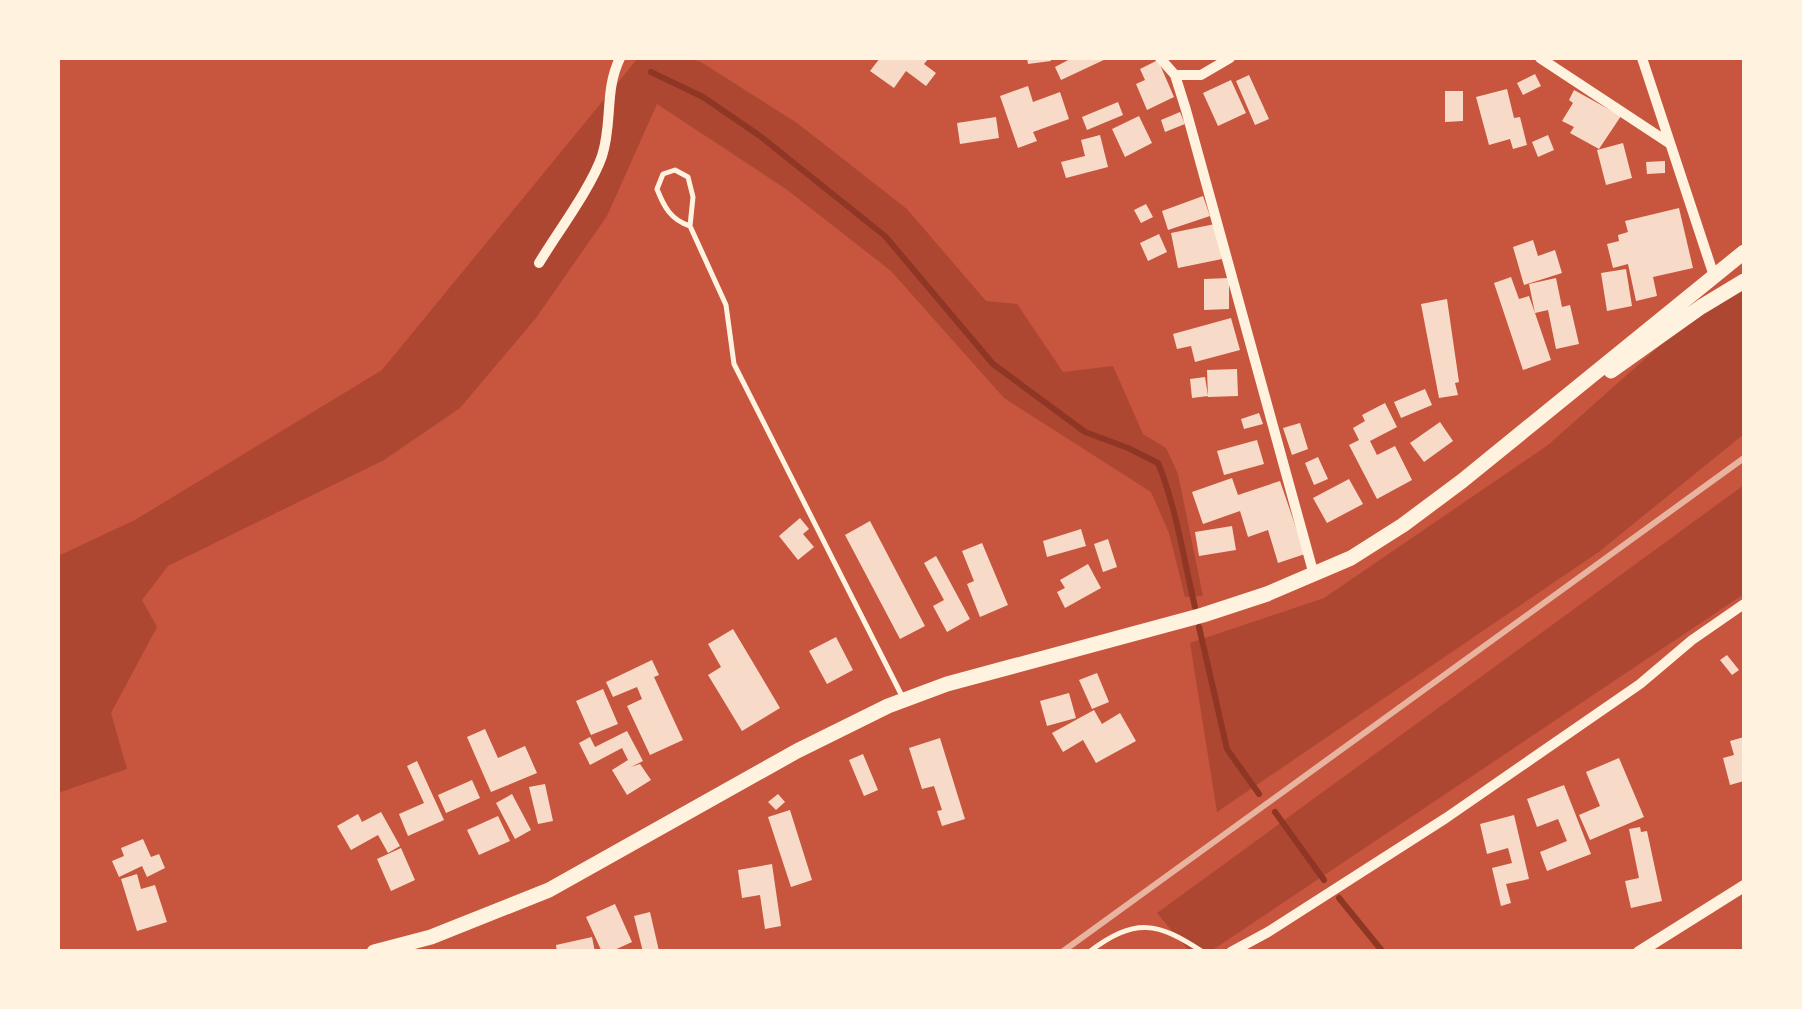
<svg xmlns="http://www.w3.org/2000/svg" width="1802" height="1009" font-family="Montserrat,sans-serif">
  <rect width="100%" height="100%" fill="#c8553d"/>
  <path fill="#ae4732" d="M638 58H686L701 62 797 123 907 209 986 301 1017 304 1063 372 1113 366 1143 434 1166 448 1178 474 1203 596 1185 597 1169 533 1151 492 1004 398 891 271 786 189 657 104 607 216 536 318 460 408 384 460 168 566 142 600 157 627 111 713 127 769 58 793V556L135 520 382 370Z
    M1744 271V434L1600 551 1217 812 1190 643 1324 598 1548 445Z
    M1744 485V594L1211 951H1189L1157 913Z"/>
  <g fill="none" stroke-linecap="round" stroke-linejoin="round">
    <path stroke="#8f3625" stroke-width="6" d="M651 72 703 97 760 136 885 236 993 364 1085 432 1128 448 1158 463C1176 506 1184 561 1195 607
      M1199 627 1227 749 1259 794
      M1275 812 1324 880
      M1339 898 1383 952"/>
  </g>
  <path fill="#f7dbc8" d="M880 58H929L924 64 936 73 926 86 906 71 894 88 870 71Z
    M1027 58H1050L1051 61 1028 64Z
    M1072 58H1108L1061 80 1055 67Z
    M1158 60 1174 97 1147 110 1136 84 1145 80 1140 69Z
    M1535 74 1541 86 1523 95 1517 83Z
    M1249 75 1269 119 1255 125 1236 81Z
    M1231 80 1246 113 1218 126 1203 93Z
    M1028 86 1033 102 1060 92 1069 119 1033 132 1037 141 1018 148 1000 96Z
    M1507 89 1514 118 1520 117 1527 145 1513 149 1510 139 1489 145 1476 97Z
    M1574 90 1621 116 1599 149 1570 133 1574 127 1562 121 1573 103 1569 100Z
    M1445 91H1463V121L1445 122Z
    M1118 102 1123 115 1087 130 1082 117Z
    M1180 112 1185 124 1165 132 1161 120Z
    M1139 116 1152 143 1125 157 1112 129Z
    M996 117 999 138 960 144 957 123Z
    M1100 135 1108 167 1066 178 1061 162 1085 156 1081 140Z
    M1548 135 1554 150 1538 157 1532 142Z
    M1623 143 1632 178 1606 185 1597 150Z
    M1665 161V173L1647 174 1646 162Z
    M1203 196 1210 216 1168 230 1162 211Z
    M1146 204 1153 217 1141 223 1134 210Z
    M1679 208 1693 268 1653 277 1657 296 1636 301 1628 264 1613 268 1607 244 1619 241 1618 235 1628 232 1625 221Z
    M1215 224 1222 259 1178 268 1171 233Z
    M1159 234 1167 252 1148 261 1140 243Z
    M1533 240 1538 256 1555 250 1562 273 1524 285 1513 247Z
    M1626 269 1632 306 1607 311 1601 273Z
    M1511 277 1519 299 1529 296 1535 313 1529 284 1556 278 1562 307 1570 305 1579 344 1556 349 1548 310 1535 313 1551 360 1523 370 1494 283Z
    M1229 278V309L1204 310V279Z
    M1447 299 1459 382 1455 383 1458 395 1439 398 1421 304Z
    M1231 318 1240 350 1195 362 1191 346 1177 349 1173 334Z
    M1237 369 1238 396 1208 397 1207 370Z
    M1205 377 1208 396 1192 398 1190 379Z
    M1425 389 1432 405 1401 418 1394 402Z
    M1385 403 1397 427 1370 441 1377 455 1395 446 1412 480 1377 499 1349 445 1359 440 1353 428 1365 421 1362 415Z
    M1259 413 1263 424 1244 429 1241 419Z
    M1440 422 1453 441 1424 462 1410 443Z
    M1300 423 1308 449 1292 455 1283 428Z
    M1257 440 1264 464 1224 475 1217 451Z
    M1318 457 1328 479 1314 485 1305 463Z
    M1232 478 1238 495 1280 481 1305 554 1278 563 1268 530 1248 537 1240 511 1203 524 1192 492Z
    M1349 479 1363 504 1327 523 1313 498Z
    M800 518 809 529 803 534 814 547 798 560 779 536Z
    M870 521 925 626 900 639 845 535Z
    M1232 526 1236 550 1199 556 1195 532Z
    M1081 529 1086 546 1047 557 1043 541Z
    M1108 539 1117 567 1103 572 1094 544Z
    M982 543 1008 605 980 617 967 584 974 581 962 551Z
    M936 556 970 619 947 632 933 606 944 600 924 563Z
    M1088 564 1101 588 1065 608 1057 592 1065 588 1060 580Z
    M733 629 780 708 742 731 708 675 721 667 708 644Z
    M836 637 853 670 827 684 809 651Z
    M1727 655 1739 670 1732 675 1720 660Z
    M652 660 659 675 654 677 683 740 650 755 627 706 642 699 637 687 613 697 606 682Z
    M1097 673 1109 702 1092 709 1079 680Z
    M603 689 618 724 591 735 576 701Z
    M1069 693 1076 718 1047 726 1040 701Z
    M1094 710 1102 724 1120 713 1136 741 1096 763 1083 740 1063 752 1052 733Z
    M485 729 498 758 525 746 537 773 491 792 467 737Z
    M627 731 643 761 631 767 640 764 651 780 627 795 612 770 628 760 622 748 590 765 579 743 590 737 595 747Z
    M1744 737V781L1730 785 1723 758 1734 755 1730 741Z
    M940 738 965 819 942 826 937 811 942 810 934 786 922 789 909 748Z
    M863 754 878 790 864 796 849 760Z
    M1619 758 1644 817 1590 840 1579 815 1600 806 1586 772Z
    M417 761 444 820 408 836 399 814 424 803 407 766Z
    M472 780 480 798 446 813 438 795Z
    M545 784 553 821 538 824 529 787Z
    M1564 785 1591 854 1547 871 1540 852 1567 841 1558 819 1537 827 1527 799Z
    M512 794 531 830 515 839 496 803Z
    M778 794 785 802 776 810 768 802Z
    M790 810 812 880 791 887 768 817Z
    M381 812 400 846 388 853 378 835 351 850 337 826 358 814 362 822Z
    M1514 815 1529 879 1506 884 1511 903 1501 906 1492 868 1512 863 1508 848 1487 854 1480 824Z
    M498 816 510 841 479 855 467 830Z
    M1640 827 1641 832 1647 831 1662 901 1631 908 1625 881 1639 878 1629 829Z
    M143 839 151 857 159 854 165 868 147 877 142 866 119 877 112 861 124 856 121 848Z
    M401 848 415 880 391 891 377 859Z
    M772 864 781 926 765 929 760 895 742 898 738 870Z
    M137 874 141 889 155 885 167 922 137 931 121 879Z
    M615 904 632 942 610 952H602L586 917Z
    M650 912 659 951 643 952 634 916Z
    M592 937 595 952H557L556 945Z"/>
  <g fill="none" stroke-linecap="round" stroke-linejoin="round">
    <path stroke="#fff3e0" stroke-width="5" d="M690 226C671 220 664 207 657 189L663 174 675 170 688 177 693 197 690 226 726 305 734 364 903 698
      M1089 952C1135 917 1158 922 1203 952"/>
    <path stroke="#fff3e0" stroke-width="10" d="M1160 58 1175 75 1186 110 1314 575
      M1540 58 1669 143
      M1642 58 1714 276
      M1175 75H1201L1230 58
      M539 263C557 233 591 188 602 156 613 122 604 91 620 58
      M1231 952 1268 932 1446 818 1640 684 1692 640 1744 604"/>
    <path stroke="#fff3e0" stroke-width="12" d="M1639 952 1744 886"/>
    <path stroke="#fff3e0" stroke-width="15" d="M1611 371 1701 307 1744 281
      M374 952 431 937 549 890 797 751 888 706 947 684 1203 615 1267 594 1351 558 1403 525 1462 481 1744 252"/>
    <path stroke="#e9b49f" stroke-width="6" d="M1062 952 1744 458"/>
  </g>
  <rect width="1802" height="1009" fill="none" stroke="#fff3e0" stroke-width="120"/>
</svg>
